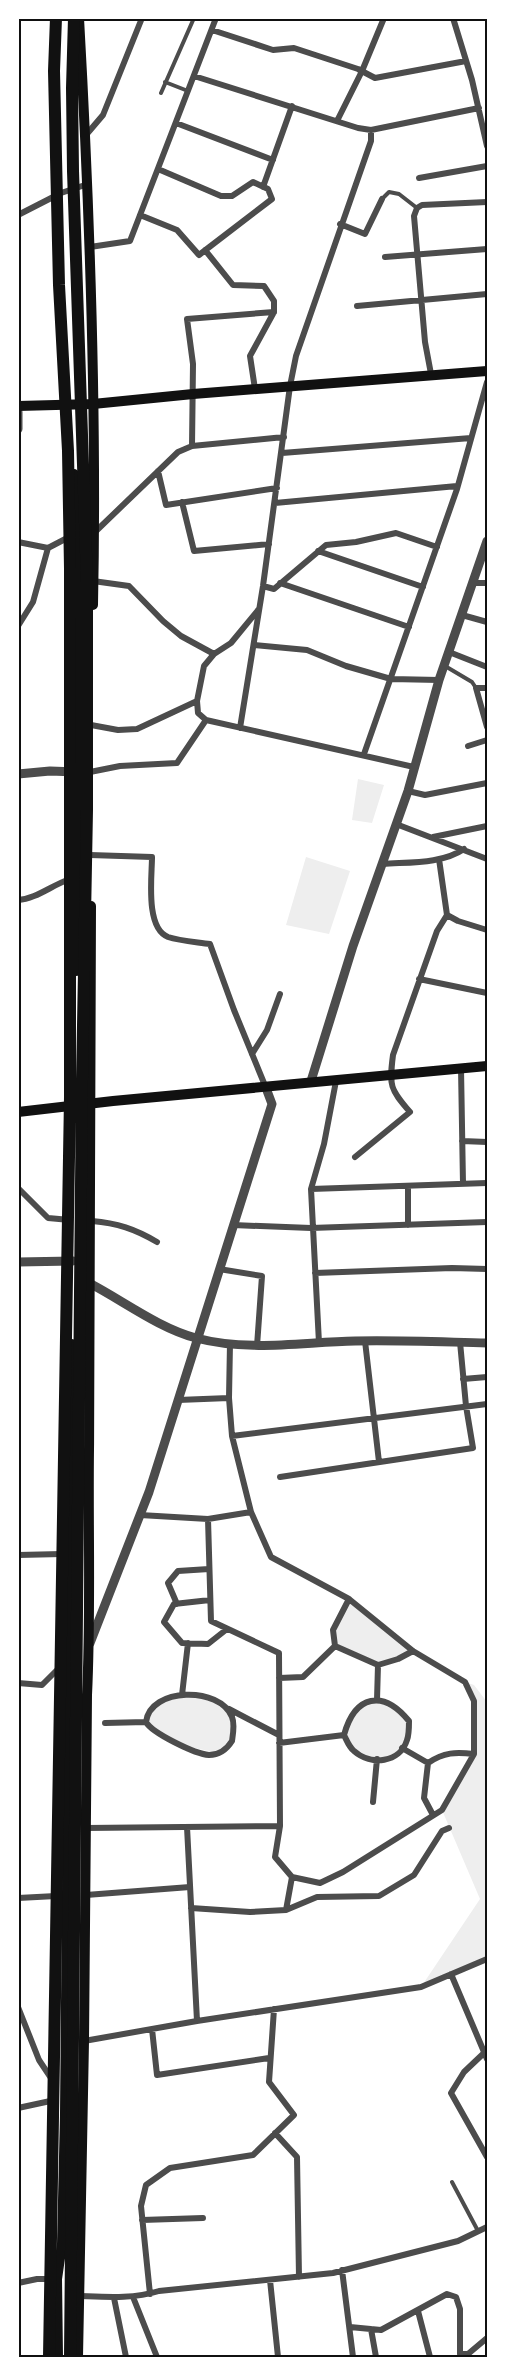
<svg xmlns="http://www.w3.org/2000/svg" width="505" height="2375" font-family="Jost,sans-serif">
  <rect width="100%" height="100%" fill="#fff"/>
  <path fill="#eee" d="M358 779 384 785 372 823 352 820Z
    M306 857 350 871 329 934 286 925Z
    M349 1599 413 1651 378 1665 335 1646 333 1630Z
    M465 1682 474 1685 487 1702V1959L421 1987 480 1899 442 1810 474 1754V1701Z
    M201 1695 230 1713 233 1735 220 1753C187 1747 169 1744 146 1718L167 1699Z
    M377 1700 399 1709 409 1721 407 1740 388 1761C364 1758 356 1758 344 1735L358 1706Z"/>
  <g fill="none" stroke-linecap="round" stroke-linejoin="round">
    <path stroke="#4c4c4c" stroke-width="4" d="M165 82 188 91
      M161 93 194 18
      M382 199 389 192 399 194 417 208
      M445 666 472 682 476 688
      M452 2182 478 2231"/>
    <path stroke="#4c4c4c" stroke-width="6" d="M453 18 472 80 487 146
      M212 30 273 50 294 48 358 69 375 78 466 61
      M194 76 358 128 371 130 479 108
      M337 121 362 71 384 18
      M176 123 273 160
      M86 135 103 115 142 18
      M419 178 487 166
      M263 187 292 106
      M18 215 61 193 88 184
      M140 215 177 230 199 255 272 199 268 189 253 182 232 196H221L158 169
      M340 224 365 234 382 199
      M90 247 130 241 216 18
      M205 250 233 285 264 286 274 301V312L250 356 255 389
      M385 257 487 249
      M357 306 487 294
      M431 374 425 342 414 216 417 208 422 205 487 202
      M192 446 284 437
      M282 453 471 438
      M158 471 166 505 277 488
      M182 502 194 551 269 544
      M275 503 457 486
      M95 532 178 452 192 446 193 364 187 319 274 312
      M18 542 48 548
      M318 551 423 587
      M93 581 129 586 163 621 181 636 214 654
      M280 583 409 627
      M473 583H487
      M263 586 274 589 326 545 356 542 396 533 437 547
      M462 615 487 622
      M18 626 33 602 48 548 71 536
      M254 645 307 650 346 666 391 679 439 680
      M449 652 487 667
      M487 688H476L487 727
      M197 701 198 713 206 720 414 767
      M91 725 118 730 137 729 197 701 204 666 214 654 231 643 259 609
      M240 728 263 586 290 386 296 356 371 141V130
      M468 746 487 740
      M364 754 457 489 487 382
      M90 772 120 766 177 763 206 720
      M408 791 425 795 487 783
      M396 824 487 859
      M433 837 487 826
      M90 855 152 857C152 876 145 928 168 937 180 941 197 942 210 944L234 1010 266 1088
      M439 859 447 915 458 921 487 930
      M383 864C409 862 442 864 464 849
      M18 900C36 899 52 885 70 879
      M419 979 487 993
      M252 1054 267 1030 280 994
      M461 1068 463 1184
      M462 1141 487 1142
      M355 1157 410 1112C390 1089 389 1086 393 1055L437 931 447 915
      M408 1186V1225
      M18 1188 48 1218 70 1220
      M311 1189 487 1183
      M92 1221C117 1223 135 1229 157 1242
      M233 1225 311 1228 487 1222
      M219 1269 262 1276 257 1346
      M315 1273 452 1268 487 1269
      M365 1341 379 1462
      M319 1343 311 1189 324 1144 336 1081
      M463 1379 487 1377
      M178 1400 229 1398
      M232 1436 487 1404
      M280 1477 473 1448 466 1406 460 1342
      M140 1515 208 1519 251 1512
      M208 1519 211 1621 279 1653 280 1826
      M18 1555 62 1554
      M210 1600 174 1604 164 1622 182 1643 208 1644 227 1629
      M177 1604 168 1583 178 1571 209 1569
      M335 1646 333 1630 349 1599
      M378 1665 398 1659 413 1651
      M279 1678 303 1677 335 1646 378 1665 377 1700
      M18 1683 42 1685 59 1668
      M182 1695 188 1643
      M229 1709 279 1735
      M105 1723 146 1722C150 1687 220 1686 232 1717 235 1724 233 1734 232 1741 227 1749 219 1755 209 1755 195 1754 152 1733 146 1722
      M279 1743 344 1735C347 1741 349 1747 354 1751 371 1766 400 1763 407 1740 409 1735 409 1727 409 1721 383 1689 355 1695 344 1735
      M402 1748 428 1763C444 1752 456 1752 474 1754
      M428 1763 424 1798 433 1815
      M373 1802 377 1759
      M187 1827 197 2021
      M86 1828 280 1826 275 1857 292 1877 320 1883 343 1872 442 1810 474 1754V1701L465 1682 413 1651 349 1599 271 1557 251 1512 232 1436 229 1398 230 1343
      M292 1877 286 1910 317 1897 379 1896 414 1875 442 1831 449 1828
      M86 1895 190 1887
      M18 1898 56 1896
      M191 1908 250 1912 286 1910
      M451 1974 487 2059
      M18 2007 39 2060 51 2078
      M152 2029 157 2075 269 2058
      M84 2041 197 2021 421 1987 487 1959
      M484 2053 464 2072 451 2093 487 2157
      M18 2108 55 2100
      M275 2133 297 2157 299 2277
      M142 2220 203 2218
      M342 2270 353 2357
      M270 2280 278 2357
      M18 2283 37 2279H50
      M150 2294 141 2206 146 2185 170 2168 253 2155 294 2115 269 2082 274 2009
      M80 2296C107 2297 133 2299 159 2291L333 2273 458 2241 487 2227
      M133 2297 157 2357
      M114 2298 126 2357
      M418 2311 430 2357
      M350 2327 381 2330 447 2294 456 2297 460 2309V2354H468L487 2338
      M371 2329 376 2357"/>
    <path stroke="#4c4c4c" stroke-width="9" d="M18 412V429
      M18 774 50 771 77 772
      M311 1081 353 946 408 791 439 680 487 541
      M18 1262 73 1261
      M91 1284C125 1302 159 1328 196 1338 249 1352 302 1342 355 1341 399 1340 443 1342 487 1343
      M90 1643 149 1492 272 1104 266 1088"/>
    <path stroke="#111" stroke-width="10" d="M18 406 93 404 193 394 487 371
      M18 1112 113 1101 487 1066"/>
    <path stroke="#111" stroke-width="10" d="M79 18C90 214 97 409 93 605
      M74 474C78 544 78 614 78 684 79 780 79 875 76 971
      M58 2357 57 2279 62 2244 65 2113 72 1344
      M78 2357 84 2041 87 1695C91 1614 88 1532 89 1450 91 1269 92 1088 91 906"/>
    <path stroke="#111" stroke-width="12" d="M49 2357 70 1097V568L68 451 59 285 54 71 56 18
      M70 2357 82 1079 87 810V582L73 171 72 88 74 18"/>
  </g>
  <rect width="505" height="2375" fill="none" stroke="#ffffff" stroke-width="39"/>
  <rect x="20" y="20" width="466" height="2336" fill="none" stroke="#111" stroke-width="2"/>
</svg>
